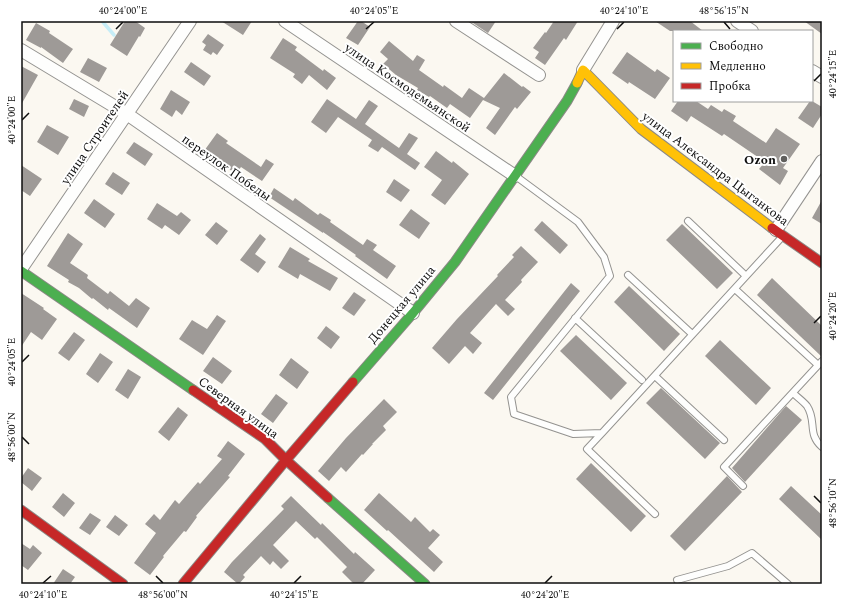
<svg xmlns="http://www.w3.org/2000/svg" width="843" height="605" font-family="Spectral,serif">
  <rect width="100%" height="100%" fill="#fbf8f1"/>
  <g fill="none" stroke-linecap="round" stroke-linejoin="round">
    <path stroke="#c6edf7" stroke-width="3.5" d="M102 21 114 35"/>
  </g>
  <path fill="#9e9a97" d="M125 21H135L145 28 140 37 139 36 127 56 110 45Z
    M221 21H252L243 35Z
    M358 21H361L370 27 358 45 346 38Z
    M470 21H496L488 33Z
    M554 21H578L566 40 564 38 545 65 535 58 539 52 533 48 545 32 546 33Z
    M655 21H690L703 31H670Z
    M804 21H822V34Z
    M36 23 50 31 49 33 73 49 63 63 41 47V48L26 40Z
    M208 34 224 45 217 55 213 52 211 55 203 50 206 45 202 42Z
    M283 38 297 47 295 50 323 71 324 69 336 78 327 90 309 75 302 84 293 77 295 74 270 58Z
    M389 41 413 61 417 55 425 60 419 70 443 87 444 85 462 98 469 88 484 98 504 73 522 87 523 86 531 92 517 109 515 107 495 135 486 128 500 108 483 100 470 118 450 104 447 108 430 96 429 97 417 90 418 88 396 75 383 64 388 59 380 52Z
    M627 52 655 72 657 69 670 78 655 99 629 82 628 84 612 73Z
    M88 58 107 68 99 82 80 72Z
    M191 62 211 76 204 86 184 72Z
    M21 66 38 75 21 105Z
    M171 90 190 102 182 115 176 110 172 117 160 109Z
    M74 99 89 106 84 117 69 109Z
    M327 99 356 119 369 100 378 106 365 124 399 148 409 133 418 138 407 154 420 163 415 170 382 147 378 152 368 146 372 140 338 117 326 133 311 122Z
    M678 101H696L708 109 711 105 722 112 724 109 736 116 733 121 766 143 776 128 800 144 783 168 788 171 780 185 759 169 765 162 724 134 722 136 691 116 687 122 671 111Z
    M810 101H812L822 107V114L813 128 798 118Z
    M47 125 69 137 58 155 37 142Z
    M217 133 228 141 226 143 261 167 266 159 274 164 262 181 241 167 236 174 204 151Z
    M134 142 153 154 145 166 126 153Z
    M436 151 452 163 453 161 469 174 445 205 431 195 442 180 424 167Z
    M21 165 42 179 30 196 21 190Z
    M113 172 130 183 122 195 105 184Z
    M394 179 410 190 401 202 386 192Z
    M274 188 293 201 295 198 318 215 320 213 331 220 330 222 363 245 367 239 377 245 373 250 396 266 387 279 355 256 356 255 323 232V233L269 197Z
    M94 199 115 214 105 228 84 213Z
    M822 200V224L812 218Z
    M157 203 177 216 181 212 191 220 179 235 165 225 162 229 147 219Z
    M411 209 430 223 419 239 399 225Z
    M542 221 568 245 560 254 534 230Z
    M216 222 228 231 217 245 205 235Z
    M682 224 733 273 717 289 666 240Z
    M68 233 83 244 70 263 88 275 87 278 108 294 110 291 129 306 136 298 150 308 137 328 109 308 108 310 93 298 92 299 79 288 68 282 69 280 47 266Z
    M260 234 266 239 255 254 266 262 258 273 240 260Z
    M521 246 538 262 521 280 522 282 505 300 515 309 508 316 496 304 470 333 482 343 473 354 465 346 449 364 432 348 457 319 498 276 497 275 514 257 512 255Z
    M290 247 310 259 308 261 338 278 330 291 300 274 298 279 278 267Z
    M772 278 822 326V357L757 295Z
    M571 283 580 291 493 400 484 393Z
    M629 286 680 334 664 351 614 302Z
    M354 292 366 300 354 316 342 308Z
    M21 293 44 308 43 309 57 319 42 340 31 332 21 347Z
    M217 315 226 321 203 355 179 339 192 320 207 329Z
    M326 326 340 337 331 349 317 338Z
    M74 332 85 340 69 361 58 353Z
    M576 335 627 383 611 400 560 351Z
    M720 340 771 388 756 405 705 356Z
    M100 353 113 362 98 383 86 374Z
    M213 357 232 371 222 384 203 371Z
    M291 358 309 372 297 389 279 375Z
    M128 369 141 377 128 399 115 390Z
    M661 388 720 443 705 459 646 403Z
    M276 394 288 403 273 423 261 414Z
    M384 399 397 412 383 426 386 430 372 444H373L363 455 362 454 346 472 341 467 329 481 318 471 346 438Z
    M786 406 802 420 745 482 732 468Z
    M178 407 188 415 169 441 158 432Z
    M228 441 245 454 228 476 230 477 196 516 197 517 186 532 184 531 163 556 164 557 150 575 134 563 156 533 145 524 154 514 160 520 175 500 179 504 198 482 200 484 222 459 217 456Z
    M591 463 646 516 631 532 576 479Z
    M28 468 42 478 32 491 21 482V478Z
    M727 476 742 492 685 551 670 536Z
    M791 486 822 515V540L779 499Z
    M63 493 75 503 64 517 52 507Z
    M379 493 411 522 415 517 430 532 433 529 440 535 428 548 443 562 434 572 388 530 387 531 364 510Z
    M291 496 321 525 322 523 354 554 355 552 375 570 362 584H354L342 572 347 567 317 537 315 539 296 521 273 545 289 561 281 569 273 561 270 565 261 556 243 575 245 577 239 584H238L224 572 232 562 284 509 281 506Z
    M90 513 101 520 90 535 79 528Z
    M115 515 128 525 119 536 106 527Z
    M21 543 30 549 33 545 42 553 28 570 21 565Z
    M63 569 75 577 70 584H53Z"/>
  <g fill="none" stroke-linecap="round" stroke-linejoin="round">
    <g stroke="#949390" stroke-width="8">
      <path id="lane" d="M517 177 578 222 604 257 610 276 511 397 514 414 573 434 602 433 782 237
        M688 221 746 276
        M628 275 692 334
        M735 289 818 365
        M575 318 642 380
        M655 376 724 440
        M793 393C797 397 803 401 807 406 817 421 807 434 822 447
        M602 433 587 449 655 514
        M743 486 724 467 822 361
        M677 580 728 566 752 553 788 584"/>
    </g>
    <g stroke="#949390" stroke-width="14">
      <path id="street" d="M285 21 515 176
        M456 21 539 75
        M737 21 752 31
        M21 50 127 114 413 313
        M583 70 613 21
        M812 71 822 77
        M776 230 822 161
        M21 269 190 21"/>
    </g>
    <g stroke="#8b8986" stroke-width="11">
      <path id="fast" d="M21 271 193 390
        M353 382 413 313 455 262 567 101 577 83
        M328 498 425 584"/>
    </g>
    <g stroke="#8b8986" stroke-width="11">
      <path id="slow" d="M577 83 583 70 641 129 772 228"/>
    </g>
    <g stroke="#8b8986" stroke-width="11">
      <path id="jam" d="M772 228 822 263
        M193 390 265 439 286 460 328 498
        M21 510 123 584
        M183 584 286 460 353 382"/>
    </g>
    <use href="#lane" stroke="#fefefd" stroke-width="6"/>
    <use href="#street" stroke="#fefefd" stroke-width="12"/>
    <use href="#fast" stroke="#4caf50" stroke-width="9"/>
    <use href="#slow" stroke="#ffc107" stroke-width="9"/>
    <use href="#jam" stroke="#c62828" stroke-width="9"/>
  </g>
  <path fill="none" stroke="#0d0d0d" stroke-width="1.5" d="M724 22 730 29M116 29 123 22M366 29 374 22M617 29 624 22M814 81 821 74M22 120 29 113M814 323 821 316M22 362 29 355M22 437 29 444M814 496 821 503M156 576 163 583M43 583 51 576M294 583 301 576M545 583 552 576"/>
  <circle fill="#605f5d" stroke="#fff" stroke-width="1.5" cx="784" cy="159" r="4"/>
  <g text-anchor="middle" stroke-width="4" stroke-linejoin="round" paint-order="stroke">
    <g font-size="13" fill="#0d0d0d" stroke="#fff">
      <text transform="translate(408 87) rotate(34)" y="5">улица Космодемьянской</text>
      <text transform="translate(94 137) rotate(-56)" y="5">улица Строителей</text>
      <text transform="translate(227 167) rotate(35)" y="5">переулок Победы</text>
      <text transform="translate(716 168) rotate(37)" y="5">улица Александра Цыганкова</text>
      <text transform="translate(401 304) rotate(-50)" y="5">Донецкая улица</text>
      <text transform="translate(239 407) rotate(36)" y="5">Северная улица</text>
    </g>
    <g font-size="13" font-weight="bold" fill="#0d0d0d" stroke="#fff" text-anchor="end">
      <text x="776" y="164">Ozon</text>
    </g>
  </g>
  <rect width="843" height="605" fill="none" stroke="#ffffff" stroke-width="44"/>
  <rect x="673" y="30" width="140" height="72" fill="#ffffff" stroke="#9e9e9e"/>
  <rect x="681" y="43" width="20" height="6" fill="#4caf50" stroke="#9e9e9e"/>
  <text x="709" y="50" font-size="12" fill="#0d0d0d">Свободно</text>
  <rect x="681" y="63" width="20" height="6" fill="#ffc107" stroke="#9e9e9e"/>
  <text x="709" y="70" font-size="12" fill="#0d0d0d">Медленно</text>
  <rect x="681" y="83" width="20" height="6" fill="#c62828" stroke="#9e9e9e"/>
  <text x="709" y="90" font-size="12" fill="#0d0d0d">Пробка</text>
  <rect x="22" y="22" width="799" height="561" fill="none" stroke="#0d0d0d" stroke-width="1.5"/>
  <g font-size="10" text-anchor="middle" fill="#0d0d0d">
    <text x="123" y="14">40°24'00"E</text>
    <text x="374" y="14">40°24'05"E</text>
    <text x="624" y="14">40°24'10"E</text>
    <text x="724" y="14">48°56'15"N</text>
    <text transform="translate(832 74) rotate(-90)" y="4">40°24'15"E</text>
    <text transform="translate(11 120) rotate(-90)" y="4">40°24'00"E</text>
    <text transform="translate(832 316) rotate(-90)" y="4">40°24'20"E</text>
    <text transform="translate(11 362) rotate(-90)" y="4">40°24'05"E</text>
    <text transform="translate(11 437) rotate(-90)" y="4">48°56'00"N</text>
    <text transform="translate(832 503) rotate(-90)" y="4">48°56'10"N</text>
    <text x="43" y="598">40°24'10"E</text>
    <text x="163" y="598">48°56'00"N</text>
    <text x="294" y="598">40°24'15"E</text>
    <text x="545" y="598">40°24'20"E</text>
  </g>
</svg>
